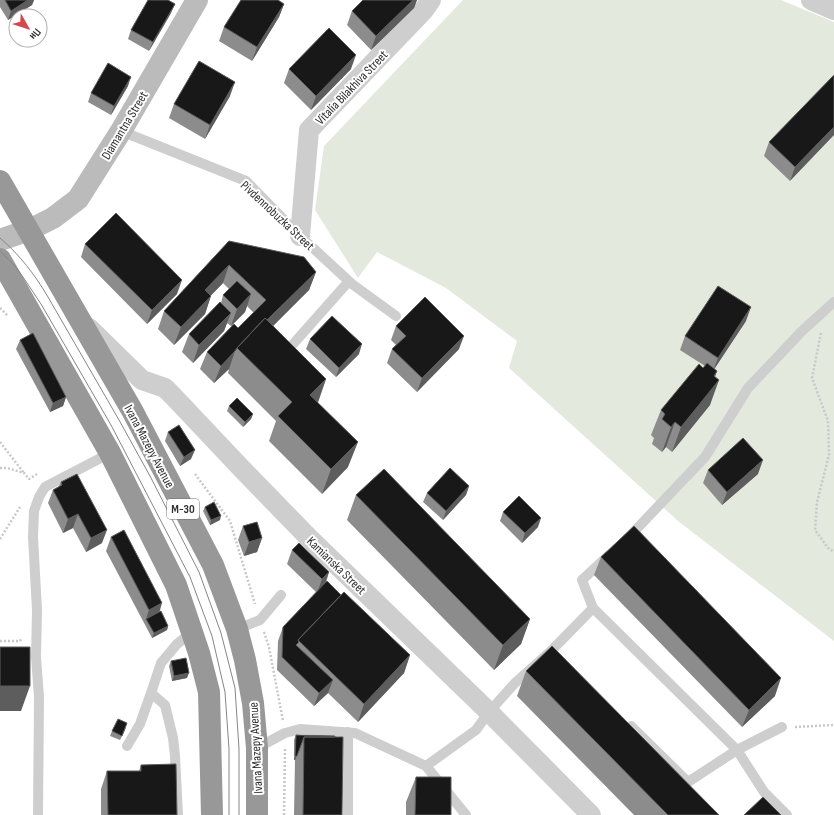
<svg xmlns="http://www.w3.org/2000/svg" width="834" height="815" font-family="'Sofia Sans Condensed',sans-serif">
  <rect width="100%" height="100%" fill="#fff"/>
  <path fill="#e4e9de" d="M463 0H781L834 22V641L678 521 509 368 517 341 446 288 377 252 358 278 315 210 324 146Z"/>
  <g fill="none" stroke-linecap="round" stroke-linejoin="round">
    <path stroke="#c8c8c8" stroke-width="2.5" stroke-dasharray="2 2" stroke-linecap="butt" d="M0 308 8 316
      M821 333 812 378 828 421 829 455 817 502 815 530 828 548 834 552
      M0 442 24 473
      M0 468H7L24 473 29 479 37 474
      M195 474 230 521 255 604
      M0 539 20 507
      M264 632 269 647 283 721
      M0 641H20L22 638
      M795 727 834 725
      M284 815 285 748"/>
    <path stroke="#cecece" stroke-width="10" d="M121 131 246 181 300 236 352 284 396 316
      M287 351 349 281
      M627 539 705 457 748 388 802 331 834 302
      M593 608 737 750 782 727
      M237 629 260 620 281 595
      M631 726 688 782 737 750 764 792 787 815
      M127 746 140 724 151 693
      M257 748 285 733 300 729 355 733 426 766 476 730 489 712 515 683 552 650 593 608 582 580 608 556
      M426 766 466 815
      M38 815 39 697 36 657 37 610 33 537 34 511 39 497 45 487 93 462 110 453
      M178 815 175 756 173 738 165 705 151 693 161 663 177 644 192 632
      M348 815V732"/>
    <path stroke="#cecece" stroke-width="20" d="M811 0 834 10
      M300 236 309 130 424 10 431 0
      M89 328 142 380 165 388 174 397 241 468 309 538 489 712 591 815"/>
    <path stroke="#bbb" stroke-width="22" d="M0 240 29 230 53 218 78 199 121 131 197 0"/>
    <path stroke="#989898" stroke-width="22" d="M0 181 80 320 133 412 213 565 237 629 245 660 253 703 257 748V815
      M0 259 110 453 176 585 199 653 209 692 212 815"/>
    <path stroke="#868686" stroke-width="1" d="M0 238C20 255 35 275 48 297L119 420 150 476 199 572 221 633 235 688 239 749V815
      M0 251 15 266 23 277 41 304 111 425 190 577 212 636 225 692 229 749V815"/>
  </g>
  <path fill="#8c8c8c" d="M0 0H34L32 5 8 20 0 7Z
    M363 0H417L414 8 371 50 347 25 352 11Z
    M284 4 279 17 252 61 219 41 224 27Z
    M171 13 149 51 128 39 131 30Z
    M289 69H351L311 110 284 83Z
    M834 75 790 181 764 156 769 142Z
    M128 86 111 115 88 102 91 93Z
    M230 96 205 139 169 118 174 104Z
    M229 241 316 272 309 290 273 326 326 379 318 403 348 467 322 494 269 441 276 421 228 373 229 369 214 383 200 369 207 352 238 328 254 313 247 306 245 312 231 326 227 323 224 331 193 363 182 352 189 334 221 303 223 295 229 289 223 283 211 295 205 314 174 345 158 329 164 311Z
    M85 244 177 294 147 324 81 257Z
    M746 321 714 369 717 371 715 377 710 405 672 452 666 447 662 452 652 444 654 438 651 435 661 410 705 366 680 350 685 336Z
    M396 326 459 349 417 392 387 363 392 349 396 345 391 340Z
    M310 339 359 354 336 377 306 349Z
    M20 340 66 397 63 406 50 412 16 349Z
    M229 406 253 414 251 419 243 427 227 411Z
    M168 432 191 459 180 466 165 441Z
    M708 470 758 474 722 505 703 483Z
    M61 482 102 543 86 552 73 528 63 533 48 503 53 490 59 486Z
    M469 486 466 495 443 520 423 502 427 493Z
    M356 495 530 619 521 644 494 670 347 520Z
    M205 507 220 520 210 525 203 511Z
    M503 512 538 527 522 543 500 521Z
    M243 526 262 538 257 552 244 556 238 540Z
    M111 537 168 626 167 630 152 638 106 551Z
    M292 550 329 572 326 583 341 595 410 655 404 673 358 722 328 693 314 706 277 670 278 641 283 627 316 592 287 564Z
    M601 557 775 696 742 727 594 575Z
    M171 661 187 678 172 681 169 666Z
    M526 671 719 815H634L517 696Z
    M126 728 120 740 110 736 112 731Z
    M296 735 335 736 342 815H294L295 760H294V740Z
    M141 765 177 815H101V789L107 771H139Z
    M416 777 451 815H406V802Z"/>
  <path fill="#5d5d5d" d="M28 0H34L32 5 8 20 11 11Z
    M413 0H417L414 8 371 50 376 36Z
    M175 4 171 13 149 51 153 42Z
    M284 4 279 17 252 61 257 47Z
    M356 55 351 69 311 110 316 96Z
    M131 77 128 86 111 115 114 106Z
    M235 82 230 96 205 139 210 125Z
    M834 127V135L790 181 795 167Z
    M229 265 223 283 199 308 205 290Z
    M316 272 309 290 244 355 238 349Z
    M182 280 177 294 147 324 152 310Z
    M251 294 245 312 231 326 237 309Z
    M211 296 205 314 174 345 181 327Z
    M751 307 746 321 713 371 718 358Z
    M231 313 224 331 193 363 199 345Z
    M464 336 459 349 417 392 422 378Z
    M362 344 359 354 336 377 339 368Z
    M235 351 229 369 214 383 221 366Z
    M717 371 709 392 719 380 710 405 672 452 681 427 714 376Z
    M326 379 317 404 310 395Z
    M66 397 63 406 50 412 53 403Z
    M253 414 251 419 243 427 245 422Z
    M675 422 666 447 662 452 671 427Z
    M358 442 348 467 322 494 331 469Z
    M195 450 191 459 180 466 184 457Z
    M763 460 758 474 722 505 727 492Z
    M469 486 466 495 443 520 446 511Z
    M78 514 73 528 63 533 68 519Z
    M221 516 220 520 210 525 211 520Z
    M541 518 538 527 522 543 525 533Z
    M107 530 102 543 86 552 91 538Z
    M262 538 257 552 244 556 249 542Z
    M329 572 324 586 317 593 322 579Z
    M162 603 158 617 146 619 149 610Z
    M530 619 521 644 494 670 503 645Z
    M168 626 167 630 152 638 154 633Z
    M410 655 404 673 358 722 364 704Z
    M189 673 187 678 172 681 174 676Z
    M781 678 775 696 742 727 749 710Z
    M333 680 328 693 314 706 319 693Z
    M0 686H30L21 711H0Z
    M295 756H297L295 760H294Z"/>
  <path fill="#181818" stroke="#5d5d5d" d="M5 0H28L11 11Z
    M148 0H168L175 4 153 42 131 30Z
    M241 0H278L284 4 257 47 224 27Z
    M363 0H413L376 36 352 11Z
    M329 28 356 55 316 96 289 69Z
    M199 61 235 82 210 125 174 104Z
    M108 63 131 77 114 106 91 93Z
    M834 75V127L795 167 769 142Z
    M116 213 182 280 152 310 85 244Z
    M229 241 304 257 316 272 267 320 265 318 237 348 235 351 221 366 207 352 234 324 238 328 266 300 229 265 205 290 211 296 181 327 164 311Z
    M237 281 251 294 237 309 223 295Z
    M718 286 751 307 718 358 685 336Z
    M425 297 464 336 422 378 392 349 406 336 396 326Z
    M220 302 231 313 199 345 189 334Z
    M332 316 362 344 339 368 310 339Z
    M265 318 326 379 310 395 358 442 331 469 278 416 292 402 237 348Z
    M33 333 66 397 53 403 20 340Z
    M707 363 717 371 714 376 719 380 681 427 675 422 671 427 662 419 665 414 661 410 699 364 703 368Z
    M237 398 253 414 245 422 229 406Z
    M179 425 195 450 184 457 168 432Z
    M743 438 763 460 727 492 708 470Z
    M450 468 469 486 446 511 427 493Z
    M384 469 530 619 503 645 356 495Z
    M77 474 107 530 91 538 78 514 68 519 53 490 62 485 61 482Z
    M519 496 541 518 525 533 503 512Z
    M214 502 221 516 211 520 205 507Z
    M257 522 262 538 249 542 243 526Z
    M634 526 781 678 749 710 601 557Z
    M124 530 162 603 149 610 111 537Z
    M299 543 329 572 322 579 292 550Z
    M327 581 341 595 298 640 299 642 296 645 333 680 319 693 282 657 283 627Z
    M344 592 410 655 364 704 298 640Z
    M161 611 168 626 154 633 146 619Z
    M552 646 719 815H668L526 671Z
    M0 647H30V686H0Z
    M186 658 189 673 174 676 171 661Z
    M118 719 127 723 122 736 112 731Z
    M296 735 335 736V737H304L297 756H295Z
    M304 737H343L342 815H303Z
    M176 764 177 815H108L107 771H141V765Z
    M416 777H451V815H415Z
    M763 797 781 815H744Z"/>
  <g text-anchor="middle" stroke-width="4" stroke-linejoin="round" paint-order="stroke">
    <rect fill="#fff" stroke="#6f6f6f" stroke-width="1" x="167" y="499" width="32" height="20" rx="3"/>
    <g font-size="12" font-weight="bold" fill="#313131">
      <text x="183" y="513">М-30</text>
    </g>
    <g font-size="13" fill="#313131" stroke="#fff">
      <text transform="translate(351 87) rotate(-46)" y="5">Vitalia Bilakhiva Street</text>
      <text transform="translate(124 125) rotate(-59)" y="5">Diamantna Street</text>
      <text transform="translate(278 215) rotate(43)" y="5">Pivdennobuzka Street</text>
      <text transform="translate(150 446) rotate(62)" y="5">Ivana Mazepy Avenue</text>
      <text transform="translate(337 565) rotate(44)" y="5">Kamianska Street</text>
      <text transform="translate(255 748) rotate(-93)" y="5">Ivana Mazepy Avenue</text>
    </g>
  </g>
  <g transform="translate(28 28) rotate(129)"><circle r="19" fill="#ffffff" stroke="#adadad"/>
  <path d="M0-3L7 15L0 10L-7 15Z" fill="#d3494d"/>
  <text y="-6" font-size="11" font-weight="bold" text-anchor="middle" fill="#313131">Пн</text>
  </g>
</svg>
